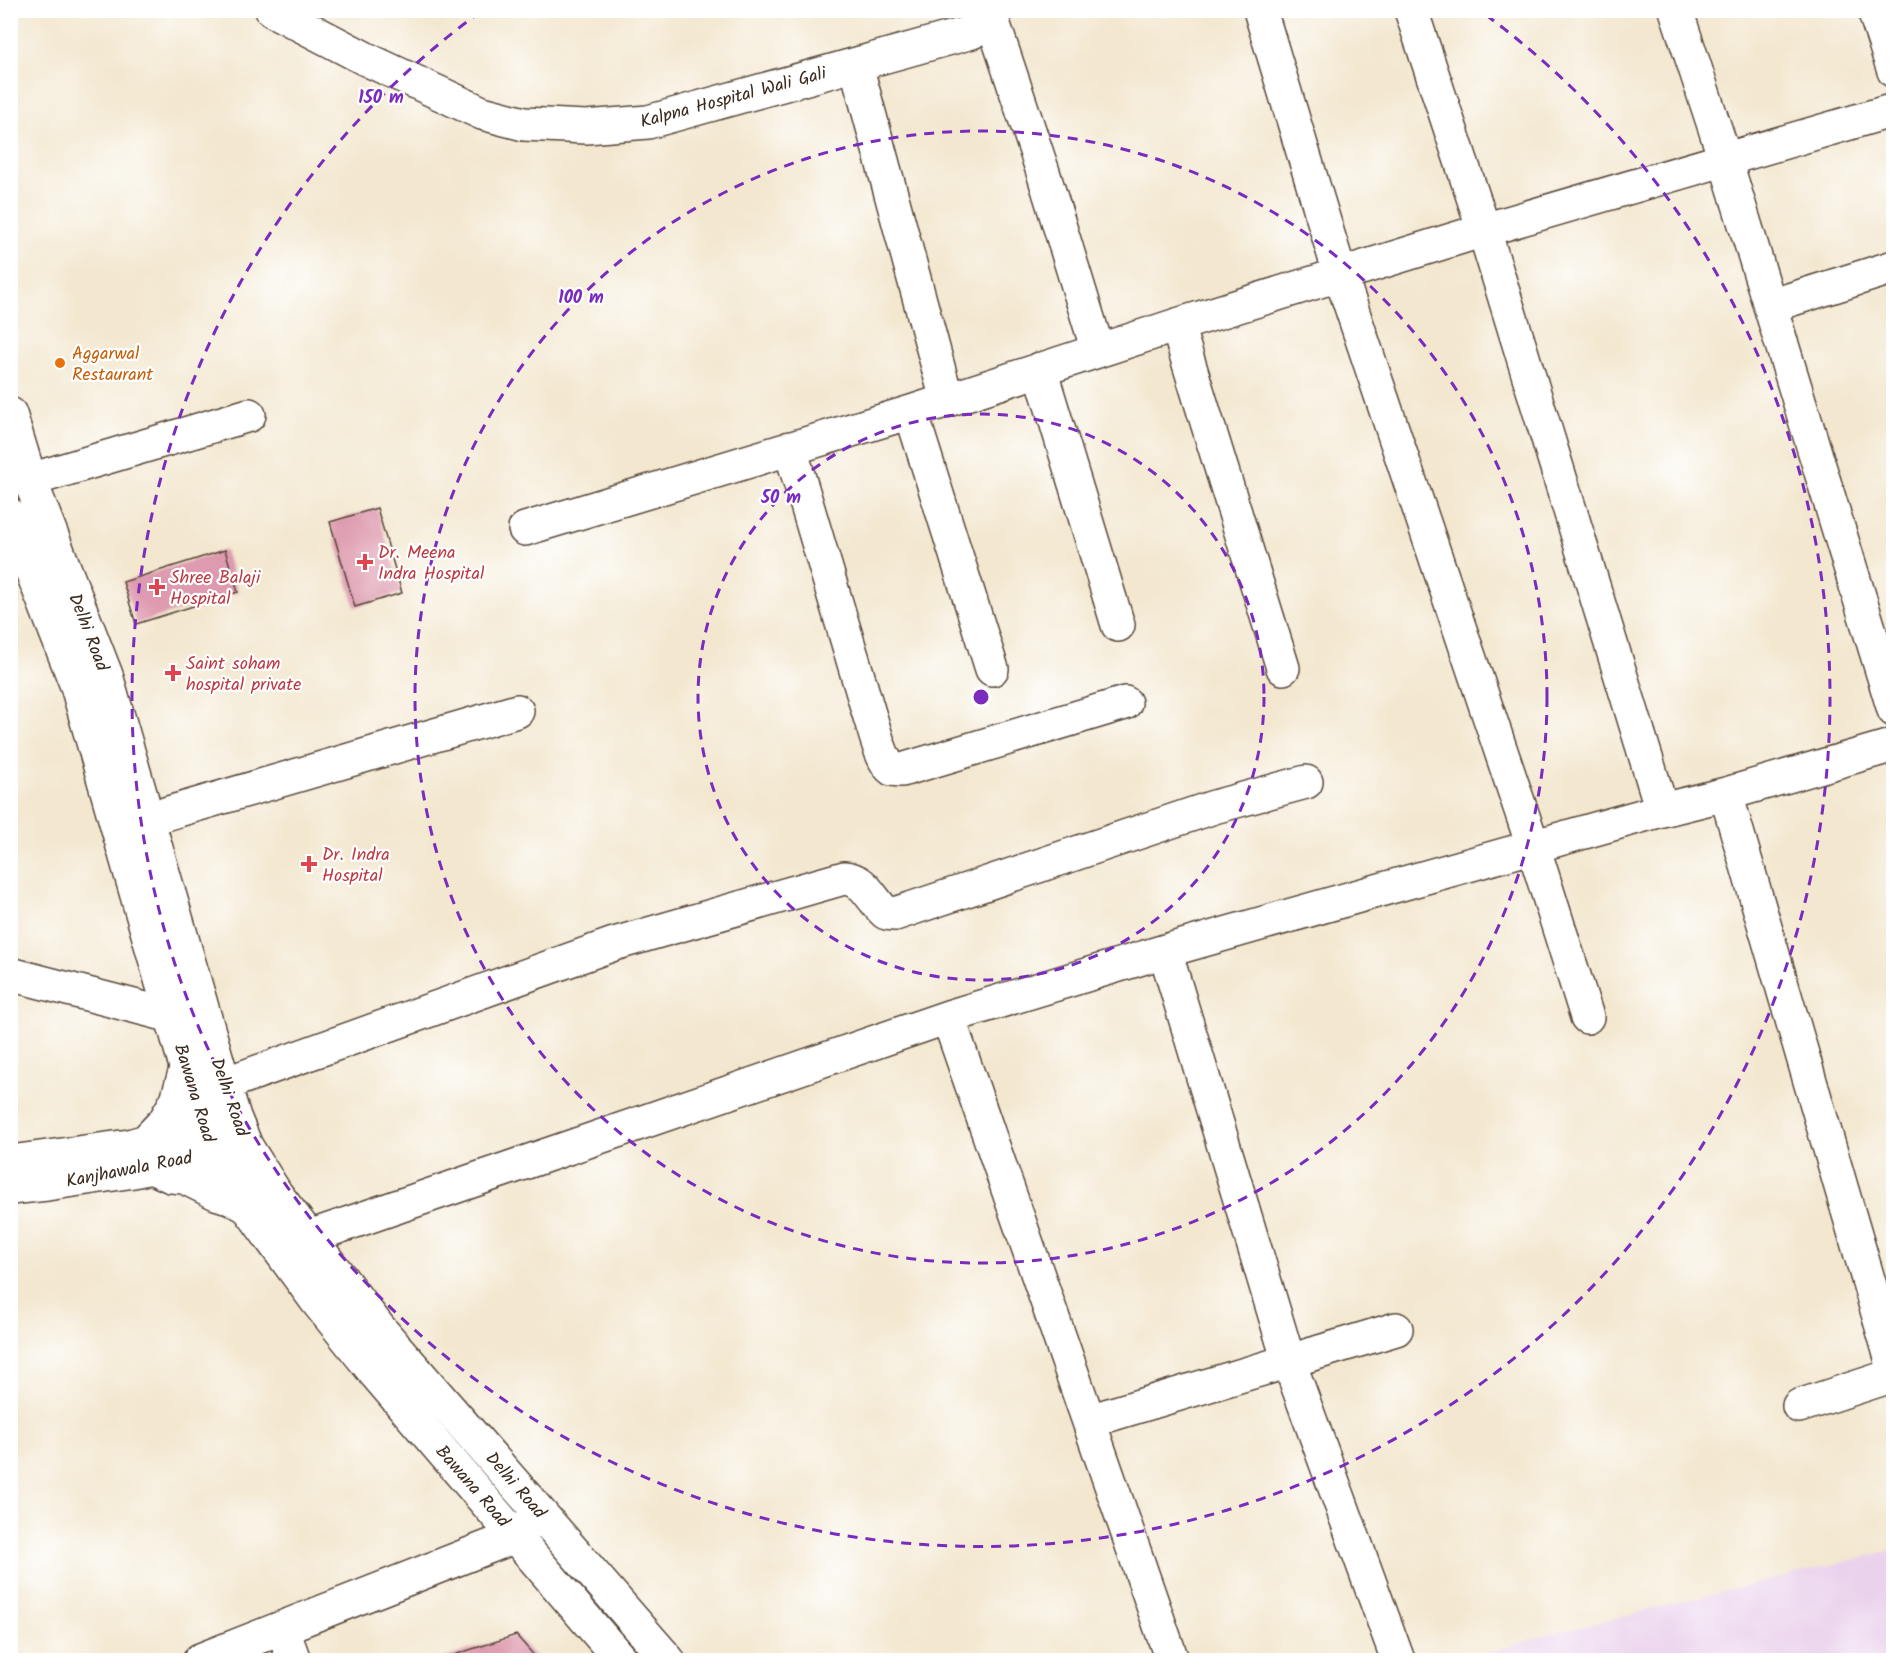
<svg xmlns="http://www.w3.org/2000/svg" width="1904" height="1671" font-family="Kalam,sans-serif">
  <rect width="100%" height="100%" fill="#fff"/>
  <filter id="ink" filterUnits="userSpaceOnUse"><feTurbulence type="fractalNoise" baseFrequency=".0167" numOctaves="2"/><feDisplacementMap in="SourceGraphic" scale="12" xChannelSelector="R" yChannelSelector="G"/><feConvolveMatrix kernelMatrix="1 2 1 2 8 2 1 2 1" color-interpolation-filters="sRGB"/></filter>
  <filter id="wash" filterUnits="userSpaceOnUse"><feTurbulence type="fractalNoise" baseFrequency=".008" numOctaves="4" result="noise"/><feDisplacementMap in="SourceGraphic" scale="24" xChannelSelector="R" yChannelSelector="G"/><feGaussianBlur stdDeviation="1.35" result="paint"/><feColorMatrix in="noise" values="0 0 0 0 0 0 0 0 0 0 0 0 0 0 0 0 0 1.4 0 .05"/><feComposite in="paint" operator="in"/></filter>
  <g filter="url(#wash)">
    <rect width="100%" height="100%" fill="#f3e7cf"/>
    <path fill="#ead1ec" d="M1893 1550V1660H1469L1539 1637Z"/>
    <g id="blocks">
      <path fill="#de9aaf" d="M377 508 402 593 355 607 330 522Z
        M225 550 238 592 136 624 123 582Z
        M516 1635 538 1660H438Z"/>
    </g>
  </g>
  <g filter="url(#ink)">
    <use href="#blocks" fill-opacity="0" stroke="#574639" stroke-width="1.5"/>
    <g fill="none" stroke-linecap="round" stroke-linejoin="round">
      <g stroke="#574639" stroke-width="36">
        <path id="minor" d="M272 10 366 59 482 113 524 124 586 127 648 122 972 32 981 21 985 10
          M989 10 1043 172 1098 351
          M1260 10 1340 274 1533 846 1587 1017
          M1411 10 1484 230 1662 810
          M1676 10 1725 159 1894 710
          M1874 10 1894 71
          M856 65 947 400
          M1770 306 1894 267
          M1177 325 1283 668
          M1040 369 1118 625
          M911 412 992 669
          M790 448 870 717C874 728 882 763 892 769 894 770 899 770 902 770L1125 703
          M30 480 249 415
          M525 529 911 412 1177 325 1484 230 1894 110
          M1726 794 1894 1368
          M148 819 517 711
          M1165 951 1289 1362 1398 1660
          M10 974 172 1016H196
          M948 1017 1172 1660
          M199 1093 614 944 844 878C866 879 871 900 886 913L895 914 1214 807 1306 782
          M309 1237 948 1017 1165 951 1662 810 1726 794 1894 745
          M1799 1406 1894 1375
          M1089 1421 1396 1329
          M282 1628 294 1660
          M200 1660 516 1536 534 1519"/>
      </g>
      <g stroke="#574639" stroke-width="36">
        <path id="secondary" d="M147 1140 165 1121 177 1100 187 1066
          M10 1162 129 1146 229 1118
          M151 1167 171 1176 184 1177 216 1193 232 1198 248 1207
          M10 1188 47 1184 134 1171 242 1147"/>
      </g>
      <g stroke="#574639" stroke-width="36">
        <path id="primary" d="M10 414 30 480 106 675 224 1084 234 1117 246 1146 276 1194 379 1328 668 1660
          M10 515 77 686 203 1126 214 1152 248 1207 316 1300 376 1374 621 1660"/>
      </g>
      <use href="#minor" stroke="#fff" stroke-width="33"/>
      <use href="#secondary" stroke="#fff" stroke-width="33"/>
      <use href="#primary" stroke="#fff" stroke-width="33"/>
    </g>
  </g>
  <g fill="none" stroke="#7b2cbf" stroke-width="3" stroke-dasharray="10 8">
    <circle cx="981" cy="697" r="283"/>
    <circle cx="981" cy="697" r="566"/>
    <path d="M1486 15A849 849 0 1 1 476 15"/>
  </g>
  <circle fill="#e8710a" stroke="#fff" stroke-width="2" cx="60" cy="363" r="6"/>
  <g fill="#e0444e" stroke="#fff" stroke-width="2">
    <path d="M362 553h6v6h6v6h-6v6h-6v-6h-6v-6h6z"/>
    <path d="M154 578h6v6h6v6h-6v6h-6v-6h-6v-6h6z"/>
    <path d="M170 664h6v6h6v6h-6v6h-6v-6h-6v-6h6z"/>
    <path d="M306 855h6v6h6v6h-6v6h-6v-6h-6v-6h6z"/>
  </g>
  <g text-anchor="middle" stroke-width="4.5" stroke-linejoin="round" paint-order="stroke">
    <g font-size="18" fill="#3b2a1e" stroke="#fff">
      <text transform="translate(733 97) rotate(-15)" y="6">Kalpna Hospital Wali Gali</text>
      <text transform="translate(89 632) rotate(69)" y="6">Delhi Road</text>
      <text transform="translate(195 1093) rotate(73)" y="6">Bawana Road</text>
      <text transform="translate(230 1097) rotate(71)" y="6">Delhi Road</text>
      <text transform="translate(129 1169) rotate(-11)" y="6">Kanjhawala Road</text>
      <text transform="translate(516 1485) rotate(49)" y="6">Delhi Road</text>
      <text transform="translate(473 1486) rotate(49)" y="6">Bawana Road</text>
    </g>
    <g font-size="18" fill="#c56008" stroke="#fff" text-anchor="start">
      <text x="72" y="359">Aggarwal<tspan x="72" dy="21">Restaurant</tspan></text>
    </g>
    <g font-size="18" fill="#be3a42" stroke="#fff" text-anchor="start">
      <text x="378" y="558">Dr. Meena<tspan x="378" dy="21">Indra Hospital</tspan></text>
      <text x="170" y="583">Shree Balaji<tspan x="170" dy="21">Hospital</tspan></text>
      <text x="186" y="669">Saint soham<tspan x="186" dy="21">hospital private</tspan></text>
      <text x="322" y="860">Dr. Indra<tspan x="322" dy="21">Hospital</tspan></text>
    </g>
  </g>
  <circle cx="981" cy="697" r="9" fill="#7b2cbf" stroke="#fff" stroke-width="3"/>
  <g font-size="18" text-anchor="middle" font-weight="bold" fill="#7b2cbf" stroke="#fff" stroke-width="4.5" stroke-linejoin="round" paint-order="stroke">
    <text x="381" y="103">150 m</text>
    <text x="581" y="303">100 m</text>
    <text x="781" y="503">50 m</text>
  </g>
  <rect width="1904" height="1671" fill="none" stroke="#fff" stroke-width="36"/>
</svg>
